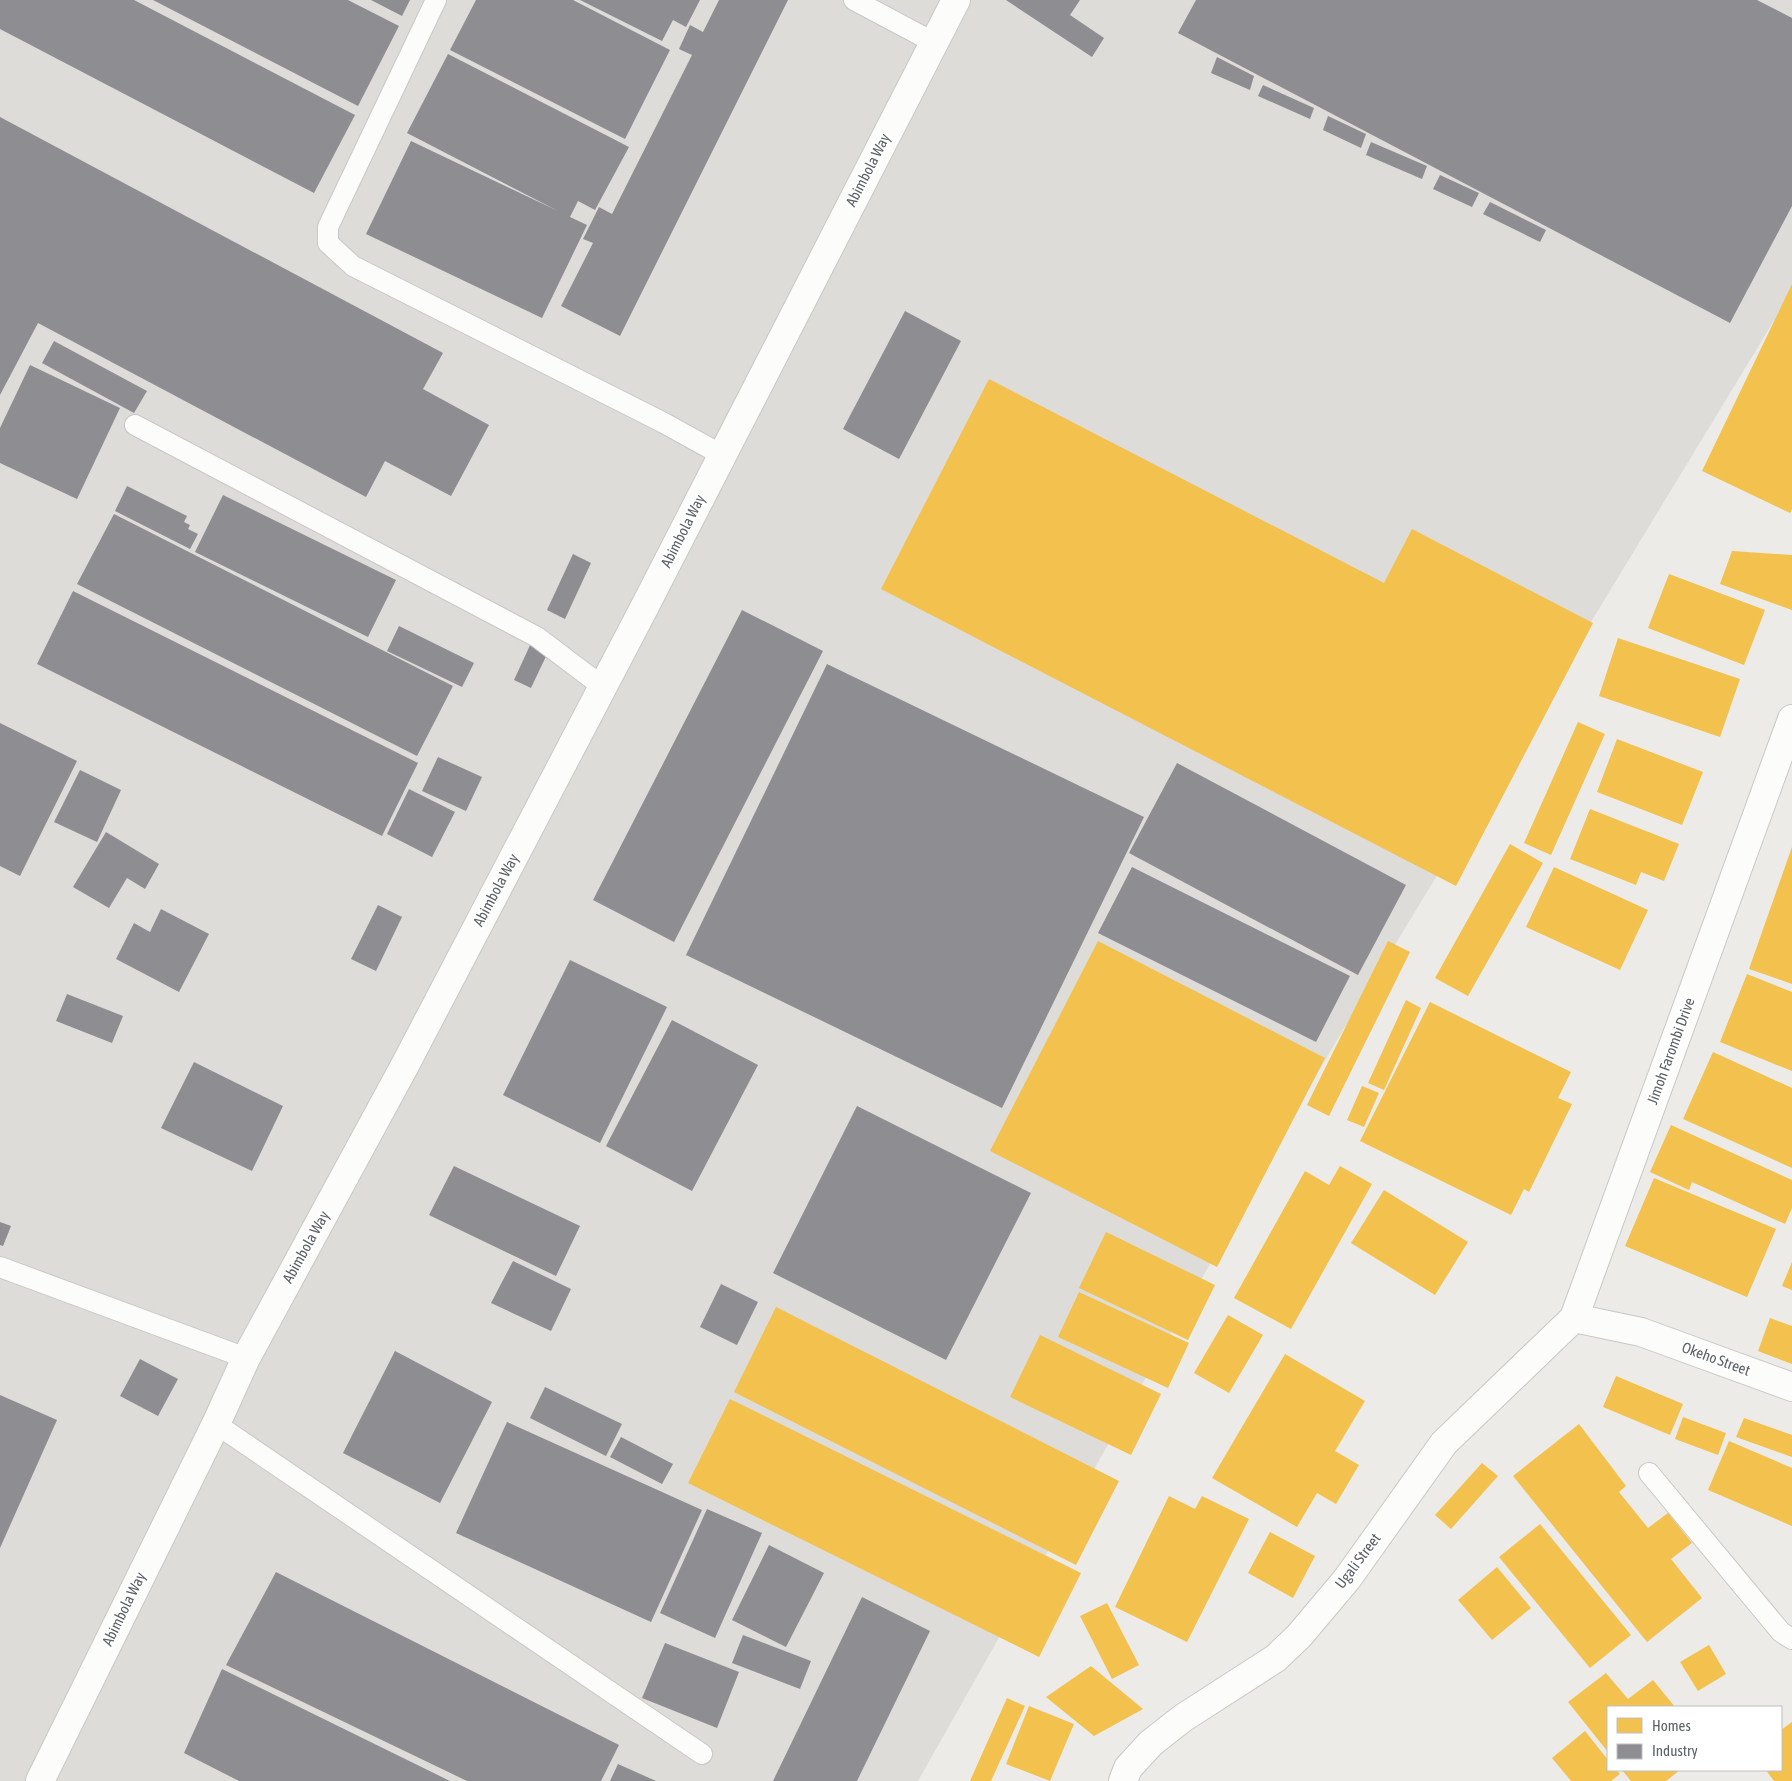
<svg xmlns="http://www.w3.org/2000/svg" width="1792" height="1781" font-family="'Asap Condensed',sans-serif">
  <rect width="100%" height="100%" fill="#edebe7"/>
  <path fill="#dedcd8" d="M0 0H1792V291L1328 1055 918 1781H0Z"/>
  <path fill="#f2c14e" d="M1792 284V509L1790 513 1702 471Z
    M989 379 1384 583 1412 529 1593 623 1456 886 881 589Z
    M1732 551 1792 555V610L1720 584Z
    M1669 574 1765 610 1744 665 1648 628Z
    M1618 638 1740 679 1720 737 1599 696Z
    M1578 722 1605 734 1551 855 1524 843Z
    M1617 739 1703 772 1682 825 1597 792Z
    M1590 809 1679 844 1664 881 1641 872 1636 885 1570 859Z
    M1510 844 1543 863 1468 996 1435 978Z
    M1792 847V984L1749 969Z
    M1554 867 1648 910 1620 970 1526 927Z
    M1098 941 1325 1058 1217 1267 990 1151Z
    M1388 941 1410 952 1329 1116 1307 1105Z
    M1747 974 1792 992V1071L1720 1042Z
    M1406 1000 1421 1008 1384 1090 1368 1083Z
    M1430 1002 1571 1072 1558 1098 1572 1104 1529 1192 1524 1189 1511 1215 1360 1141Z
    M1713 1052 1792 1088V1168L1683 1119Z
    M1362 1086 1379 1093 1364 1127 1347 1120Z
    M1671 1125 1792 1180V1208L1785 1224 1692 1182 1689 1190 1650 1172Z
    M1340 1166 1372 1184 1291 1329 1234 1298 1305 1171 1329 1185Z
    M1654 1178 1776 1229 1747 1297 1625 1246Z
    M1384 1190 1468 1242 1435 1295 1351 1243Z
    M1106 1232 1215 1285 1188 1340 1079 1288Z
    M1792 1262V1290L1782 1286Z
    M1079 1292 1189 1343 1168 1388 1058 1337Z
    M776 1307 1119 1481 1076 1565 734 1392Z
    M1228 1315 1263 1335 1229 1393 1194 1373Z
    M1770 1318 1792 1326V1364L1758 1351Z
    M1040 1335 1161 1394 1131 1455 1010 1397Z
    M1285 1354 1365 1401 1335 1451 1359 1465 1336 1504 1317 1493 1297 1527 1212 1478Z
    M1616 1376 1683 1404 1670 1435 1603 1407Z
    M730 1399 1081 1573 1039 1657 688 1483Z
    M1683 1417 1726 1433 1718 1455 1675 1439Z
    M1744 1418 1792 1435V1457L1736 1437Z
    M1579 1424 1626 1486 1619 1492 1648 1528 1668 1513 1692 1543 1671 1559 1702 1598 1647 1642 1513 1476Z
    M1729 1441 1792 1468V1526L1708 1490Z
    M1482 1463 1498 1476 1451 1529 1435 1515Z
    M1169 1496 1195 1509 1202 1496 1249 1519 1187 1642 1115 1607Z
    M1540 1524 1631 1635 1590 1668 1499 1557Z
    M1270 1532 1315 1556 1293 1598 1248 1573Z
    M1497 1567 1531 1608 1492 1640 1458 1600Z
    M1107 1603 1139 1665 1112 1679 1080 1616Z
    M1709 1645 1726 1674 1698 1691 1680 1662Z
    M1091 1666 1143 1709 1094 1736 1046 1697Z
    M1606 1673 1628 1699 1653 1680 1675 1707H1608V1752L1568 1702Z
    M1007 1698 1025 1706 991 1781H970Z
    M1029 1706 1074 1724 1050 1781 1006 1764Z
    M1792 1722V1781H1774L1766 1770H1781V1730Z
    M1585 1731 1608 1760V1770H1616L1620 1774 1611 1781H1571L1552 1758Z
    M1622 1770H1680L1666 1781H1631Z"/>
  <path fill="#8d8d92" d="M0 0H134L355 115 314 193 0 29Z
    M153 0H348L399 26 358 106Z
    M371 0H410L402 16Z
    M476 0H573L670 50 625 139 450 50Z
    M580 0H700L686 27 673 20 662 41Z
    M719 0H788L620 336 561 306 593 243 583 239 599 207 612 214 692 55 679 49 690 25 703 32Z
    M1006 0H1080L1070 15 1104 38 1092 57Z
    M1196 0H1757L1792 18V206L1730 323 1178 33Z
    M448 54 629 147 595 210 578 201 570 217 587 225 542 318 366 234 411 141 558 211 407 133Z
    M1217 57 1254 76 1250 90 1211 73Z
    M1263 85 1314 108 1310 119 1258 96Z
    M1328 116 1366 134 1361 148 1323 130Z
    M0 117 443 353 423 389 489 425 451 496 385 461 366 497 38 323 0 395Z
    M1371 142 1427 166 1422 179 1366 155Z
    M1440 175 1479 193 1472 207 1433 189Z
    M1490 202 1546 230 1540 242 1483 214Z
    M905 311 961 341 899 459 843 429Z
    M54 341 147 391 134 413 42 363Z
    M30 365 120 408 77 499 0 463V428Z
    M127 486 187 516 184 522 190 525 188 529 198 534 190 549 115 511Z
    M223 495 396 580 368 637 195 552Z
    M114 514 453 686 417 756 77 584Z
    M573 554 591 563 565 619 547 610Z
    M73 591 418 763 382 836 37 664Z
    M742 610 823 651 674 942 593 900Z
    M399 626 474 663 462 687 387 651Z
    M532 641 549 650 531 688 514 680Z
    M827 664 1144 817 1002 1108 686 955Z
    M0 723 77 761 20 876 0 866Z
    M438 757 482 777 466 811 422 791Z
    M1177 763 1406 885 1358 975 1129 853Z
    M80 770 121 790 97 842 54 822Z
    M409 789 455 812 432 857 387 834Z
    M106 832 159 864 145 889 127 878 109 908 73 887Z
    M1132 867 1350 976 1316 1042 1098 933Z
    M378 905 402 917 376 971 351 959Z
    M161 909 209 934 179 992 116 959 134 923 150 932Z
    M570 960 667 1007 600 1143 503 1095Z
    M67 994 123 1016 112 1043 56 1021Z
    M672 1020 758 1065 692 1191 606 1146Z
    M194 1062 283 1106 252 1171 161 1128Z
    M857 1106 1031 1193 946 1360 773 1273Z
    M454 1166 580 1226 556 1276 429 1215Z
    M0 1222 11 1226 3 1246 0 1245Z
    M513 1261 571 1289 551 1331 491 1303Z
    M721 1284 758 1302 737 1345 700 1327Z
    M395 1351 492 1402 440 1503 343 1453Z
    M140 1359 178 1379 158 1416 120 1396Z
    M545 1387 622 1424 606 1456 530 1418Z
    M0 1395 57 1420 0 1548Z
    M507 1422 702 1510 651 1622 456 1533Z
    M621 1437 673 1464 662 1484 610 1457Z
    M707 1509 762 1533 715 1638 660 1613Z
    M769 1545 824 1573 786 1647 732 1620Z
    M276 1572 619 1745 601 1781H467L226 1665Z
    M862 1597 930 1631 857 1781H773Z
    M743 1635 811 1661 800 1689 732 1663Z
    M665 1643 739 1672 717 1728 642 1698Z
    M222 1669 450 1781H239L184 1753Z
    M618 1764 656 1781H610Z"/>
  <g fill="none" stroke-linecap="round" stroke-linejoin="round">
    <g stroke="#c8c8c8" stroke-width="22">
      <path id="service" d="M436 0 328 227V243L353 266 664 423 722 455
        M854 0 933 42
        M135 425 537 637 603 687
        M0 1267 246 1358
        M216 1424 702 1754
        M1649 1473 1781 1632 1792 1639"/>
    </g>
    <g stroke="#c8c8c8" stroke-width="30">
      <path id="minor" d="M1792 719 1574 1318 1641 1332 1792 1387
        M1123 1781 1128 1768 1151 1743 1183 1718 1276 1658 1299 1636 1347 1579 1444 1443 1574 1318"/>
    </g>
    <g stroke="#c8c8c8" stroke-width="30">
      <path id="tertiary" d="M40 1781 216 1424 246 1358 404 1067 644 608 956 0"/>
    </g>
    <use href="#service" stroke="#fcfcfb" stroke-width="20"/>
    <use href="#minor" stroke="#fcfcfb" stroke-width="28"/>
    <use href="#tertiary" stroke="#fcfcfb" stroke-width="28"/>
  </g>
  <g text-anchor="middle" stroke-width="5" stroke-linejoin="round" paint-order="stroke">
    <g font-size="15" fill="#5c6166" stroke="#fff">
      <text transform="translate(868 170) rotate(-63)" y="5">Abimbola Way</text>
      <text transform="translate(683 531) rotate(-63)" y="5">Abimbola Way</text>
      <text transform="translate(496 890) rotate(-62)" y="5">Abimbola Way</text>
      <text transform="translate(1671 1051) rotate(-70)" y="5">Jimoh Farombi Drive</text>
      <text transform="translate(306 1247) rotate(-61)" y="5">Abimbola Way</text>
      <text transform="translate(1716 1359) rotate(20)" y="5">Okeho Street</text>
      <text transform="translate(1358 1561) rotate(-53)" y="5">Ugali Street</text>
      <text transform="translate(124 1609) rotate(-64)" y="5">Abimbola Way</text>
    </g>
  </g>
  <rect x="1607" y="1706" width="175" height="65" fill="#ffffff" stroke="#bec0c2"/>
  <rect x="1617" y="1718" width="25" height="15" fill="#f2c14e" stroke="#bec0c2"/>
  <text x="1652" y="1731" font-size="15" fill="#5c6166">Homes</text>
  <rect x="1617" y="1744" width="25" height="15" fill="#8d8d92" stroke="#bec0c2"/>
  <text x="1652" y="1756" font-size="15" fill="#5c6166">Industry</text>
</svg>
